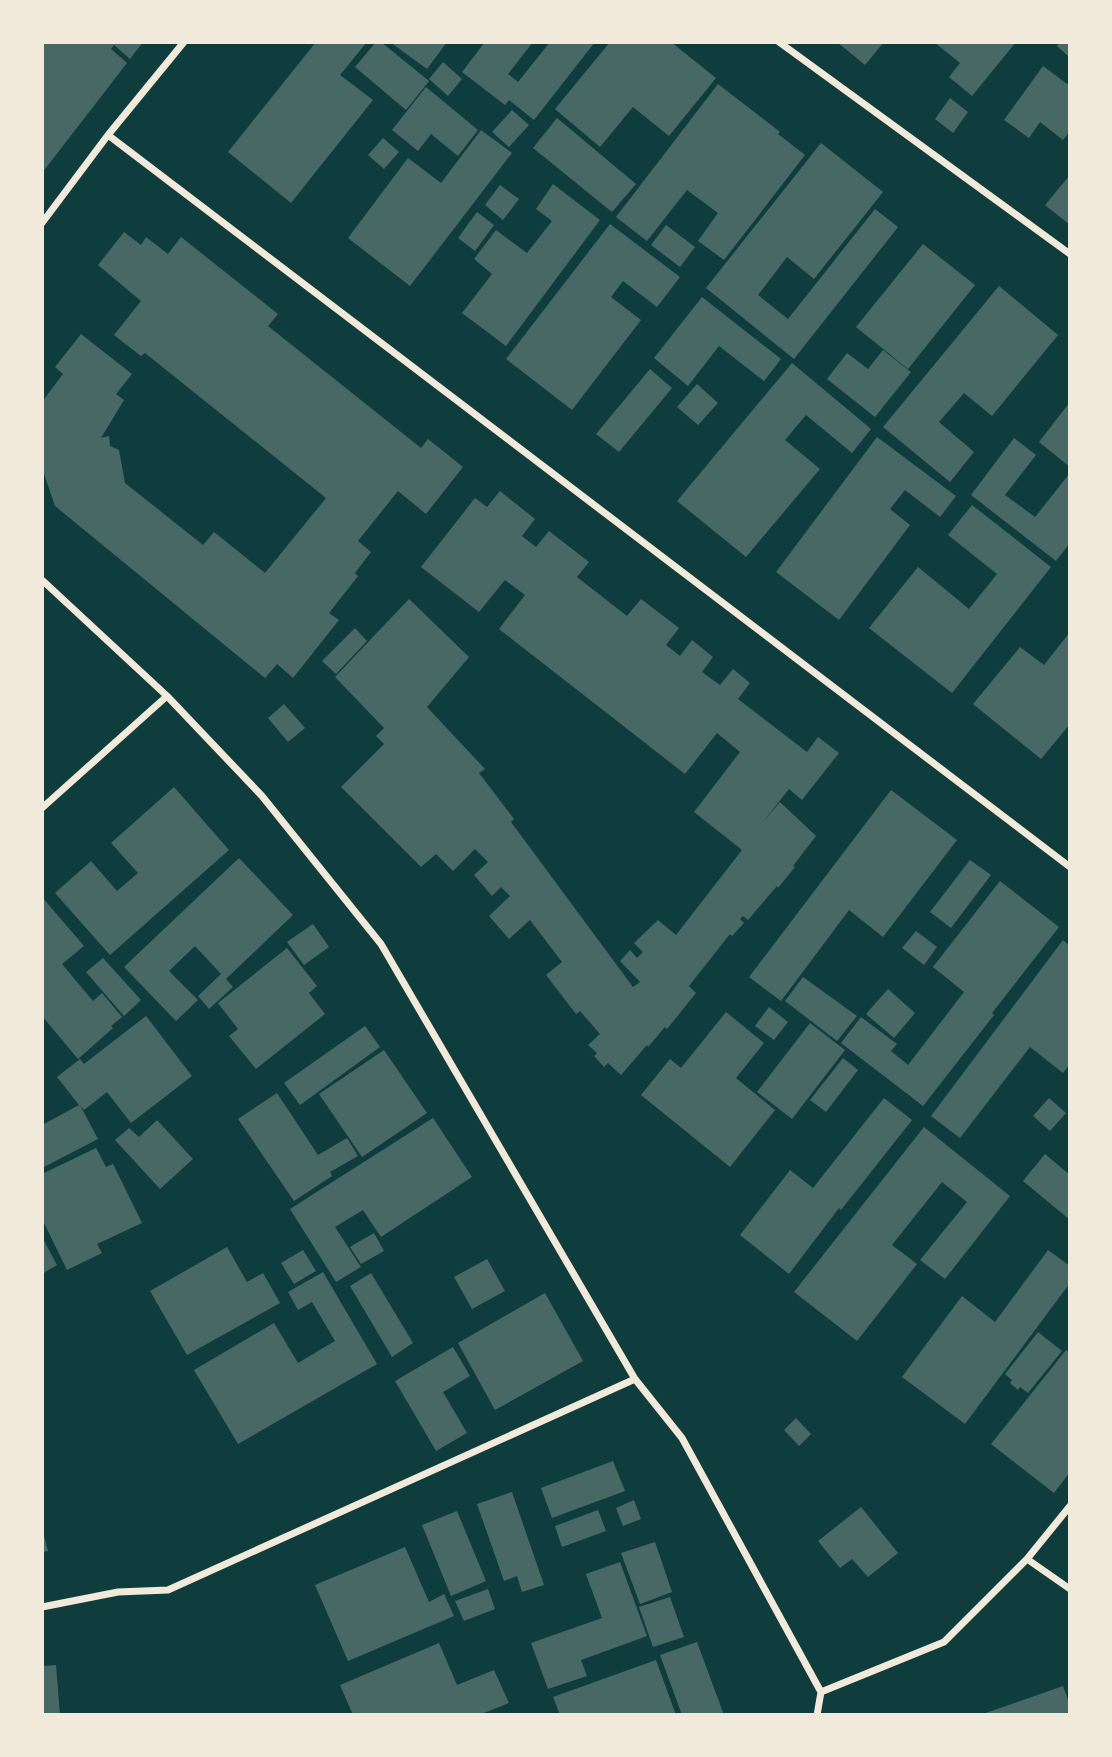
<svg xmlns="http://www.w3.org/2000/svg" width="1112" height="1757" font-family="Ubuntu,sans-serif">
  <rect width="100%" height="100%" fill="#0f3d3e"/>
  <path fill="#486865" d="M42 42H143L130 59 114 45 111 49 127 63 42 173Z
    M316 42H367L340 75 373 100 291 203 228 152Z
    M376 42H381L429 81 406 110 355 67Z
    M390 42H447L427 69Z
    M485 42H533L508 74 518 82 550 42H595L534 120 509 100 505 105 462 72Z
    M610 42H671L716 78 669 136 633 107 600 147 555 109Z
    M837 42H884L865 65Z
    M934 42H1016L972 96 949 77 960 63Z
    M1060 42H1070V58L1057 46Z
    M443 62 462 79 448 96 429 79Z
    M1043 66 1070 86V131L1063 140 1040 122 1029 138 1004 120Z
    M718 84 780 132 778 134 805 155 724 260 698 241 730 196 718 213 687 190 647 241 616 217Z
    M426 87 478 130 458 156 431 134 418 151 392 130Z
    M950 98 968 112 953 133 935 119Z
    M512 110 529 125 509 147 492 132Z
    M557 118 636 184 612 212 533 148Z
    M481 130 512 153 410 286 348 238 408 158 441 183Z
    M383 138 399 152 384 169 368 155Z
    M821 143 883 192 814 279 787 257 758 295 788 319 875 209 898 227 794 359 706 288Z
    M1070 175V225L1045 205Z
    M553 184 600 220 506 346 462 313 492 274 474 259 496 230 527 253 552 221 536 209Z
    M500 185 519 199 503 220 485 205Z
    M477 212 494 225 475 251 458 238Z
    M610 224 680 277 657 307 623 281 611 297 641 320 572 410 506 359Z
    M666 225 695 247 680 267 651 245Z
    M124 232 141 245 146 237 168 254 181 237 278 314 268 326 421 448 428 439 463 467 426 514 398 491 358 541 371 552 355 573 358 576 329 613 339 620 293 678 277 664 265 678 55 506 42 468V402L63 374 55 367 81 334 132 374 116 394 124 400 101 438 109 436 110 446 119 450 125 483 203 545 214 532 265 573 326 498 145 353 141 356 114 335 141 301 98 265Z
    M923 244 975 285 908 369 856 327Z
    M999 286 1058 335 992 416 964 393 939 422 974 452 950 482 883 427Z
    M702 297 781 359 764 381 719 346 688 386 654 358Z
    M883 350 911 372 875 417 827 379 847 353 868 369Z
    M792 363 871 429 852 453 806 415 785 440 820 469 746 557 677 501Z
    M650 369 672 388 619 452 596 434Z
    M697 384 718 403 698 425 677 407Z
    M1070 402V467L1039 442Z
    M877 437 956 496 940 517 905 490 890 509 910 525 839 620 776 572Z
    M1014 438 1036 455 1005 495 1035 517 1070 473V543L1056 561 971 495Z
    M500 491 535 519 522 536 536 547 549 531 589 562 577 577 627 616 641 599 679 628 666 645 680 656 692 640 713 657 702 672 720 685 733 669 750 683 738 699 807 752 818 737 839 753 802 800 789 789 763 822 780 802 816 836 793 866 795 867 778 888 777 886 748 920 743 916 740 919 744 923 732 936 730 934 689 986 696 993 667 1029 665 1027 648 1047 647 1045 621 1075 608 1063 604 1067 594 1056 597 1053 588 1045 600 1034 580 1011 576 1014 546 975 562 962 530 920 509 939 489 916 510 896 501 887 492 896 474 875 488 862 475 849 453 871 436 854 421 867 341 787 384 744 376 736 384 728 335 677 409 599 469 657 427 707 485 769 479 773 514 819 511 822 633 987 640 982 620 961 630 950 637 958 643 952 634 943 658 920 676 935 742 850 694 812 740 752 717 733 685 774 499 629 525 595 505 580 479 612 421 567 475 498 487 507Z
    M972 505 1051 567 952 693 869 628 918 567 969 609 997 574 948 535Z
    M355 628 367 641 336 674 322 661Z
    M1070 632V724L1041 759 973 704 1020 647 1044 665Z
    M284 704 305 728 288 742 268 718Z
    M174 787 229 850 110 955 55 893 91 861 117 891 138 873 111 843Z
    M891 790 957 840 883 937 849 910 781 1001 749 977Z
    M239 858 293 915 226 979 233 987 209 1009 198 996 221 974 195 946 169 971 198 1000 176 1021 124 967Z
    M970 860 991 875 951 928 930 912Z
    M1000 881 1059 927 992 1013 994 1015 923 1106 841 1043 861 1017 897 1044 891 1051 908 1065 964 992 933 967Z
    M42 897 84 946 62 964 93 1001 102 993 122 1017 111 1026 113 1028 78 1059 42 1016Z
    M313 924 329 947 304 965 287 942Z
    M916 931 937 947 924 965 902 948Z
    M1063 940 1070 946V1064L1063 1073 1030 1047 960 1138 931 1116Z
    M287 948 317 986 309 993 325 1014 256 1069 229 1036 238 1029 218 1003Z
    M103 958 141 1000 124 1016 86 972Z
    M803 977 857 1016 837 1041 785 1001Z
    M888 989 915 1013 894 1038 866 1014Z
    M769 1007 788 1022 774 1040 755 1026Z
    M726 1012 764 1043 736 1078 775 1110 730 1167 641 1095 670 1059 681 1068Z
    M146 1016 192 1076 131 1123 107 1092 84 1110 80 1105 98 1139 42 1168V1125L79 1105 57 1077 80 1059 84 1064Z
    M810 1023 845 1050 792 1119 757 1092Z
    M365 1026 380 1047 300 1105 284 1083Z
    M384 1050 427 1113 362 1157 319 1094Z
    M843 1058 858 1070 826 1112 810 1100Z
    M277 1093 318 1155 347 1138 358 1156 330 1172 332 1176 294 1201 238 1119Z
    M884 1098 912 1120 841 1210 839 1208 789 1274 740 1235 790 1170 813 1188Z
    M1049 1098 1066 1113 1050 1131 1033 1116Z
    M433 1118 472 1177 381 1237 363 1210 335 1227 361 1267 336 1282 290 1209Z
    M157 1120 193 1159 160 1189 115 1140 129 1128 139 1137Z
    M924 1127 1010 1196 945 1279 920 1260 967 1202 942 1182 892 1245 917 1264 857 1341 794 1292Z
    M96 1148 106 1167 113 1164 142 1223 97 1244 102 1253 67 1270 42 1219V1174Z
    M1045 1154 1070 1175V1220L1023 1181Z
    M374 1233 384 1251 361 1264 350 1247Z
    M42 1237 57 1265 42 1274Z
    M227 1247 247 1282 263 1273 280 1303 187 1355 150 1291Z
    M303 1250 316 1271 294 1284 281 1263Z
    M1048 1250 1070 1266V1283L965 1424 902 1377 962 1296 995 1322Z
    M487 1259 505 1291 472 1309 454 1277Z
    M323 1272 377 1364 238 1444 194 1370 274 1323 298 1363 335 1341 312 1302 298 1310 288 1292Z
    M371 1273 413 1343 392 1357 350 1286Z
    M545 1293 583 1361 495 1410 458 1343Z
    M1038 1332 1062 1351 1028 1393 1020 1387 1018 1390 1010 1383 1012 1380 1005 1374Z
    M453 1347 470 1376 443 1392 467 1433 436 1451 395 1381Z
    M1066 1350 1070 1353V1472L1054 1493 991 1444Z
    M796 1418 811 1434 799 1446 784 1430Z
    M613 1461 625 1491 552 1518 541 1488Z
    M512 1492 544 1585 522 1592 517 1576 504 1581 477 1504Z
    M634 1500 641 1519 623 1526 616 1508Z
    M861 1507 898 1553 868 1577 852 1559 840 1568 818 1541Z
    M598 1510 606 1531 562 1547 555 1526Z
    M457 1511 486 1581 451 1596 422 1525Z
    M42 1528 48 1551 42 1552Z
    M655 1542 672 1592 640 1604 621 1553Z
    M405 1547 429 1602 444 1594 454 1616 348 1661 315 1585Z
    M620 1562 647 1636 581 1660 587 1676 548 1689 531 1643 602 1618 586 1574Z
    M488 1589 495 1609 464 1621 455 1601Z
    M670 1597 684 1637 653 1647 639 1607Z
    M697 1642 724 1715H682L660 1655Z
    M439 1643 457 1685 494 1670 509 1703 479 1715H353L340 1685Z
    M656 1660 676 1715H560L553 1697Z
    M56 1665 60 1715H42V1666Z
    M1063 1686 1070 1705V1715H980Z"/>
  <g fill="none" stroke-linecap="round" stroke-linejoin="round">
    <path stroke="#f1e9da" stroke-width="7" d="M779 42 1070 254
      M108 135 1070 867
      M42 223 108 135 184 42
      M42 580 167 696 262 796 381 944 635 1379 682 1438 821 1692
      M42 808 167 696
      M1027 1559 1070 1589
      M42 1607 118 1592 168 1590 635 1379
      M817 1715 821 1692 944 1642 1027 1559 1070 1506"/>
  </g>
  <rect width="1112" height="1757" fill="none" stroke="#f1e9da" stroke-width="88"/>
</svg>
